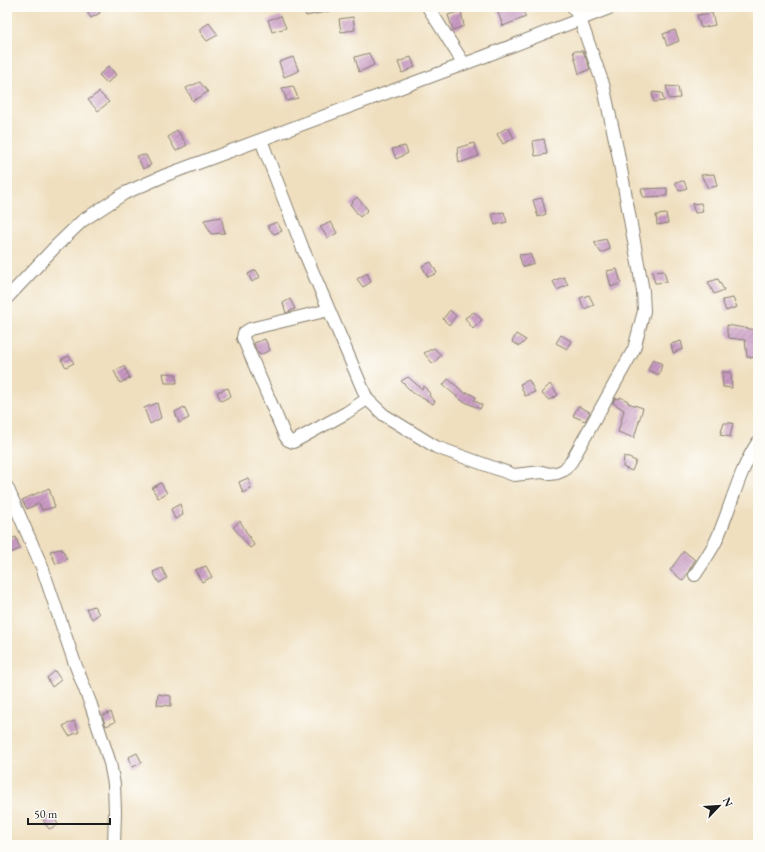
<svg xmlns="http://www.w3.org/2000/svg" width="765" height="852" font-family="'EB Garamond',serif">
  <defs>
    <pattern id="building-hatch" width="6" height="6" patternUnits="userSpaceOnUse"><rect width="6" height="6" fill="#c99ac4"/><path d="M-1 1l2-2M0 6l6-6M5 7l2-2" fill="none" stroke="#a27d9e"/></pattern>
  </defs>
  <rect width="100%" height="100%" fill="#fdfcf7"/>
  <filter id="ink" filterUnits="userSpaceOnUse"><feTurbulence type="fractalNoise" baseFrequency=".025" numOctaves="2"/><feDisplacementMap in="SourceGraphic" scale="8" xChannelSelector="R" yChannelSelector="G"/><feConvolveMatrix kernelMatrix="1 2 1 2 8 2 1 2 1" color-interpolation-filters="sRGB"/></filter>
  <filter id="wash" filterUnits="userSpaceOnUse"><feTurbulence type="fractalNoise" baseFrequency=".012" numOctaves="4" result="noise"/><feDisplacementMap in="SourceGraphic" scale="16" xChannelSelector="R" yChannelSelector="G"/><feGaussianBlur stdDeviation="0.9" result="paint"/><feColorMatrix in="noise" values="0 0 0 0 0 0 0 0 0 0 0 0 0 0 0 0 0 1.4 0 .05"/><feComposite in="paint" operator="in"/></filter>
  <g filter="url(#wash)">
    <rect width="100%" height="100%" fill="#efdfbf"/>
    <g id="blocks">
      <path fill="url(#building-hatch)" d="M84 7H97L100 13 91 18Z
        M303 7H329L330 11 306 16Z
        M502 7H521L526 17 503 26 497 10Z
        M461 11 464 26 453 30 448 15Z
        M712 13 715 25 701 28 697 15Z
        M281 16 286 28 272 32 268 20Z
        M353 17 355 30 341 32 339 19Z
        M209 23 218 35 207 41 200 32V29Z
        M675 30 679 41 667 46 663 34Z
        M573 51H583L590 69 579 74Z
        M369 53 374 65 359 72 355 57Z
        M293 57 299 71 284 77 279 62Z
        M411 57 415 67 402 73 398 62Z
        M109 66 116 75 107 83 99 75Z
        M200 82 208 92 193 101 186 88Z
        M293 86 298 98 287 101 282 88Z
        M666 86 678 87 680 98 669 99Z
        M99 92 109 102 98 111 88 100Z
        M653 92 662 93 664 101 654 102 652 93H653Z
        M508 127 514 138 503 144 497 134Z
        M177 130 187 145 176 151 168 137Z
        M544 139 547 154 535 156 533 141Z
        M474 143 479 156 459 163 457 148Z
        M405 146 408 153 396 159 392 149Z
        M146 155 151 165 143 169 137 156Z
        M714 174 717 186 708 188 701 175Z
        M684 181 687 188 679 191 675 182Z
        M667 188V196L643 197 641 189Z
        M357 197 368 210 360 217 350 204Z
        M542 198 546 214 538 217 533 200Z
        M701 203 703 212 695 213 692 204Z
        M504 212 507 222 495 225 492 214Z
        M666 214 668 223 657 225 656 215Z
        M221 217 225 233 211 234 204 220Z
        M277 222 282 231 274 234 267 226Z
        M331 222 337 233 328 238 320 227Z
        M606 239 610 249 601 253 594 242Z
        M530 254 534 263 523 267 519 255Z
        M431 262 437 273 428 277 422 266Z
        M617 269 621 283 611 287 607 271Z
        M256 270 260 277 252 282 248 274Z
        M664 271 667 282 655 283 652 272Z
        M367 273 371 282 363 287 357 279Z
        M564 277 568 285 557 290 553 281Z
        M718 279 724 290 714 294 708 282Z
        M589 295 594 305 584 309 580 298Z
        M733 298 737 307 726 311 722 300Z
        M290 299 295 309 286 313 283 303Z
        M450 310 456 316 449 325 443 319Z
        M474 312 482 320 473 329 465 318Z
        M727 325 756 330 758 358 747 357 745 340 729 338 727 333Z
        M516 334 526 340 520 346 512 342Z
        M561 335 571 341 567 349 556 343Z
        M265 339 270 350 260 355 256 350 254 343Z
        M681 341 683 349 673 353 671 344Z
        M434 348 441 355 433 364 424 353Z
        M69 356 74 363 66 367 61 360Z
        M653 359 662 364 659 375 648 370Z
        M124 366 130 378 120 383 114 371Z
        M722 372H731L732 388 723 387Z
        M163 373 176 374 177 383H165Z
        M408 377 422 389 424 386 430 394 429 396 435 401 433 404 413 393 401 381Z
        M448 379 466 394 467 392 476 397 474 400 482 405 480 409 461 400 443 385Z
        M529 380 535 392 525 396 520 384Z
        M550 384 558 395 549 400 541 393Z
        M228 388 231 396 221 401 217 392Z
        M620 397 628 401V403L643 408 634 438 618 432 624 410 613 403 615 398 619 399Z
        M157 403 161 418 150 424 144 408Z
        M578 406 590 412 585 421 573 416Z
        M184 407 189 418 179 423 175 412Z
        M724 423H733L730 437 720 435Z
        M624 456 636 461 632 471 623 467Z
        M248 478 251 488 243 493 239 482Z
        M161 483 167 493 158 498 152 488Z
        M49 488 55 507 42 510 39 503 27 509 22 500Z
        M180 504 183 515 175 519 171 509Z
        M240 521 254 545 250 548 233 527Z
        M16 537 20 549 7 554V540Z
        M62 549 67 559 56 564 50 551Z
        M684 551 695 560 683 581 670 570Z
        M206 566 212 577 202 582 195 570Z
        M162 568 167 578 159 583 153 572Z
        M94 606 99 614 92 619 86 609Z
        M55 671 61 680 52 687 47 678Z
        M158 694 171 696V706L157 705Z
        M111 712 115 722 106 726 102 716Z
        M74 721 79 732 69 736 63 726Z
        M137 753 142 763 132 767 129 757Z
        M53 813 58 825 49 829 42 818Z"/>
    </g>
  </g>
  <g filter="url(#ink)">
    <use href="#blocks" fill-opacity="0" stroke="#867e6e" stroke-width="1"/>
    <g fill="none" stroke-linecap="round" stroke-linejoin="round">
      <g stroke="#867e6e" stroke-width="14">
        <path id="street" d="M428 7 464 64
          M261 140 303 249 367 399 384 415 436 447 514 475 542 472 550 474 557 473 564 470 571 462 634 349 644 311 643 291 618 153 603 84 580 19 573 7
          M7 298 56 246 82 221 125 193 166 175 483 57 612 7
          M329 310 250 329 244 333 243 338 285 436 288 440 293 442 346 413 367 399
          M7 487 42 567 74 661 91 705 110 763 114 784 115 812 114 845
          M695 575C702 564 710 553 716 541 731 508 738 472 758 442"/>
      </g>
      <use href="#street" stroke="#fff" stroke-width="12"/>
    </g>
  </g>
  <rect width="765" height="852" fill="none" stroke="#fdfcf7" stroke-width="24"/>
  <g transform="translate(719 806) rotate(65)" stroke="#fdfcf7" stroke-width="3" paint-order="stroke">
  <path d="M0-3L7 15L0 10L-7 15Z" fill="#1c1c1c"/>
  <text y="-6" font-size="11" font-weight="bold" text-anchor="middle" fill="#1c1c1c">N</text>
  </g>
  <path d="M28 818v6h82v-6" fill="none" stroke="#1c1c1c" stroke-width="2"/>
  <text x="34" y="818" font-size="12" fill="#1c1c1c" stroke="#fdfcf7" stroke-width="3" paint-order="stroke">50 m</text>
</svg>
